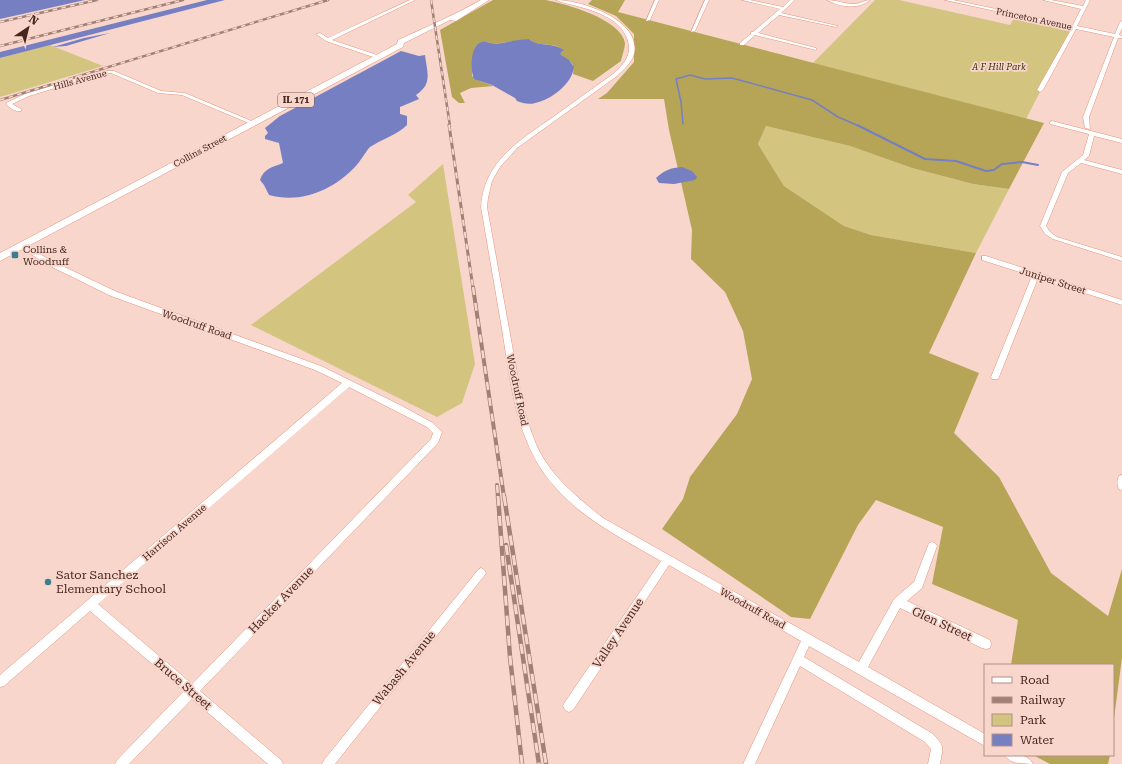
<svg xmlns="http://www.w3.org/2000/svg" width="1122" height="764" font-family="'Roboto Serif',serif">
  <rect width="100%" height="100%" fill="#f9d6cc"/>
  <path fill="#d3c47f" d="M875 0H899L1010 25 1016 15 1073 28 1026 119 813 63Z
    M50 45 103 66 0 97V58Z
    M766 126 850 146 912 168 973 184 1009 189 976 253 871 235 844 226 784 186 758 144Z
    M443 164 475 364 462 403 437 417 251 325 416 202 408 195Z"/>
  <path fill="#b7a557" d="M493 0C510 0 529 0 546 0 566 4 621 19 625 43 625 48 622 56 621 61L593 81 573 74C576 58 565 62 559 53L563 50C554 41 538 48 529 39L494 44 487 42 472 59V76L480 81 494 86 471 88 460 93 465 103H459L452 97 440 30Z
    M592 0H625L618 12 1044 123 1009 189 973 184 912 168 850 146 766 126 758 144 784 186 844 226 871 235 976 253 929 353 979 373 954 433 999 477 1051 573 1108 616 1122 569V658L1113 726V665H1011L1018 620 932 584 943 527 876 500 858 525 810 619 791 617 662 529 683 499 690 477 737 414 752 379 743 331 725 292 691 259 692 230 669 130 664 99H598L607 93 634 62V34L616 16 588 4Z
    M1033 755H1110L1108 764H1050Z"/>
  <path fill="#757fc1" d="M0 0H85L0 19Z
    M207 0H225L0 58V52Z
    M110 33 66 46 53 47 84 38Z
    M529 39C537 47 553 42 564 50L560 53 561 55 569 60 574 67C572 84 551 100 535 103 529 105 522 103 517 101L515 98 492 85 474 79C470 70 470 45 482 42 486 41 491 44 495 44 506 43 518 39 529 39Z
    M401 51 419 56 425 55C427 72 433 84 416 95L419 99 400 107V114L407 116V125C397 135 382 139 370 147 365 152 361 161 355 167 333 190 301 204 269 195L264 185 260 180C264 168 273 167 283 163L279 143 265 139V136L268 133 265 128 280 116Z
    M682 167 692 171 697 177 695 180 674 184 659 183 656 178C665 170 670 168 682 167Z"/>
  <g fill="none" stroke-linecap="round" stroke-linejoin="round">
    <path stroke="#757fc1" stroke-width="1.5" d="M683 124 681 102 676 79 690 75 705 79 732 78 812 100 838 117 859 126"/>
    <path stroke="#757fc1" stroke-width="2" d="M857 125 925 159 956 161 986 171 994 170 1002 164 1022 162 1038 165"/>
    <g stroke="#e4947d" stroke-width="1">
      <path id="street" d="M410 0H415L332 40 380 56V58H376L326 41 316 34 320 33 328 38Z
        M556 0C581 0 642 20 634 54 631 64 623 70 617 76L517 148 511 155 500 167 492 181 488 198 487 207 523 406C527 419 531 432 536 444 550 476 577 497 603 518L859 662 894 599 914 582 929 543 932 542 935 543 937 546 922 588 907 601 990 640 991 644 990 648 986 649 982 648 900 608 868 667 985 734V746L809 646 804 657 933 734C945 747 943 747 940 764H928L931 749 925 742 800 666 755 764H743L801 641 669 565 573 710 569 712 565 710 563 706 565 702 661 561C623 539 584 520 555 487 516 444 511 384 502 329 495 288 488 248 481 207 484 161 519 141 553 117 573 103 593 88 613 74 625 63 634 53 626 36 618 18 595 11 577 6 570 4 562 3 556 0Z
        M655 0H659L650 20 646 21Z
        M705 0H709L695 31 691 32Z
        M742 0H750L783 7 790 0H795L781 13 838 26 836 27 779 15 758 33 816 48V50L755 35 744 45H740V43L751 34V32H753L780 9Z
        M827 0C836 0 845 4 854 4 860 4 864 0 870 0 859 10 839 7 827 0Z
        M945 0H953L1073 25 1081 9 1043 0H1051L1083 6 1086 0H1090L1077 26 1115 34 1120 22 1122 21V28L1119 35 1122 36V38H1118L1089 117 1090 129 1085 128 1083 117 1114 37 1076 29 1043 90 1040 92 1037 90 1072 28Z
        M102 71H114L161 91 185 93 256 123 251 124 182 95 158 93 111 73H104L29 96 12 104 21 109V111C15 112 9 108 6 103L25 94Z
        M1052 121 1122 139V143L1094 136 1089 156 1084 160 1122 170V174L1081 163 1068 173 1046 226 1050 232 1057 237 1122 257V261L1053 239 1045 234 1040 226 1062 172 1083 155 1089 134 1050 124V122Z
        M22 244 52 261 117 292 321 366 402 406 433 423 442 432 438 443 200 691 281 760 283 764H268L192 699 129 764H115L117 760 184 691 90 611 4 686 0 687V675L342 383 315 370 111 296 48 265 20 247 19 246ZM349 387 427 427 433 433 431 439 192 684 98 604Z
        M982 256H986L1122 300V305L1038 278 999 377 998 379H992L991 377 1032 276 982 260Z
        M1122 475V490L1119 489C1117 485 1117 480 1119 476Z
        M481 568 484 570 486 573 484 576 335 764H322L324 760 478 570Z
        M1005 755C1015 755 1028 753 1033 764 1023 764 1010 764 1005 755Z"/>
    </g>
    <g stroke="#e4947d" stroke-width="1">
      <path id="primary" d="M481 0H489L456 21 450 20 404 43 403 47 0 261V253L397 44 398 40C426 27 455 15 481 0Z"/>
    </g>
    <use href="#street" fill="#fff" fill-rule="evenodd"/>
    <use href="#primary" fill="#fff" fill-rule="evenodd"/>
    <g stroke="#a18076" stroke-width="2.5">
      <path id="rail-far3" d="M431 0 450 126
        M0 22 97 0
        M0 46 183 0
        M0 100 328 0"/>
    </g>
    <g stroke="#a18076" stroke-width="3">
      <path id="rail-far2" d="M449 125 473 288"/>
    </g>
    <g stroke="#a18076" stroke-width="4">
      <path id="rail-far1" d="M473 287 504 497
        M497 485 498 497"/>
    </g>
    <g stroke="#a18076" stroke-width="4.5">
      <path id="rail" d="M498 496 510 657 522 764
        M504 496 546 764
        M506 545 539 764"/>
    </g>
    <use href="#rail-far3" stroke="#f9d6cc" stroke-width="1.5" stroke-dasharray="4.5" stroke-linecap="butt"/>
    <use href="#rail-far2" stroke="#f9d6cc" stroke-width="2" stroke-dasharray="6" stroke-linecap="butt"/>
    <use href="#rail-far1" stroke="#f9d6cc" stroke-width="2.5" stroke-dasharray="8" stroke-linecap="butt"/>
    <use href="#rail" stroke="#f9d6cc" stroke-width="3" stroke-dasharray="10" stroke-linecap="butt"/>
  </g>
  <g fill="#3c7e8f" stroke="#f9d6cc" stroke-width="1.5">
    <rect x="11" y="251" width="8" height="8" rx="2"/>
    <circle cx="48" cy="582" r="4"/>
  </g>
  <g text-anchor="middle" stroke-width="3.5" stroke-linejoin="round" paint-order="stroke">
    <g font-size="9" fill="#46261d" stroke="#f9d6cc">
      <text transform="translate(1034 19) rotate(12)" y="3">Princeton Avenue</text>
      <text transform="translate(80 80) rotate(-15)" y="3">Hills Avenue</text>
      <text transform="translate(200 151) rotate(-28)" y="3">Collins Street</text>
    </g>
    <g font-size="9" font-style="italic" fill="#372f0b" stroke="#f9d6cc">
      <text x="999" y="70">A F Hill Park</text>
    </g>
    <rect fill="#f9d6cc" stroke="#7c5b52" stroke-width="1" x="278" y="93" width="36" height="14" rx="3"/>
    <g font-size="9" font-weight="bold" fill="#46261d">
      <text x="296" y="103">IL 171</text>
    </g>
    <g font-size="10" fill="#46261d" stroke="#f9d6cc" text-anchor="start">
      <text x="23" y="253">Collins &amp;<tspan x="23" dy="12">Woodruff</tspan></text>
    </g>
    <g font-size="10" fill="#46261d" stroke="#f9d6cc">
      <text transform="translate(1053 280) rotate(18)" y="4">Juniper Street</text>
      <text transform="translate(197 324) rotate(19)" y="4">Woodruff Road</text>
      <text transform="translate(518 390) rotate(78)" y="4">Woodruff Road</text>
      <text transform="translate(174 532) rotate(-41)" y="4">Harrison Avenue</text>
      <text transform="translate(753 608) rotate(29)" y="4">Woodruff Road</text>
    </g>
    <g font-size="12" fill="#46261d" stroke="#f9d6cc" text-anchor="start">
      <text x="56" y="579">Sator Sanchez<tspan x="56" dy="14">Elementary School</tspan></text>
    </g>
    <g font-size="12" fill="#46261d" stroke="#f9d6cc">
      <text transform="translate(281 600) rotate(-46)" y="4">Hacker Avenue</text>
      <text transform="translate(942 624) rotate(25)" y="4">Glen Street</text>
      <text transform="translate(618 633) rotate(-56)" y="4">Valley Avenue</text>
      <text transform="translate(404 668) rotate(-51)" y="4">Wabash Avenue</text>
      <text transform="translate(183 684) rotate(41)" y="4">Bruce Street</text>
    </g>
  </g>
  <rect x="984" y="664" width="130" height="92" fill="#f9d6cc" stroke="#b19086"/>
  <rect x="992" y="677" width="20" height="6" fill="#ffffff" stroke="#b19086"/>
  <text x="1020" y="684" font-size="12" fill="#46261d">Road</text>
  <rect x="992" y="697" width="20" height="6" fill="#a18076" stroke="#b19086"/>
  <text x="1020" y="704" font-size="12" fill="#46261d">Railway</text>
  <rect x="992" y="714" width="20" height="12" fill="#d3c47f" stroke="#b19086"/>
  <text x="1020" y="724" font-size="12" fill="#46261d">Park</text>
  <rect x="992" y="734" width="20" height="12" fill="#757fc1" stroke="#b19086"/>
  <text x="1020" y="744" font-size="12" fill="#46261d">Water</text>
  <g transform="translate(28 28) rotate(35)" stroke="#f9d6cc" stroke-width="3" paint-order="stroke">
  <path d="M0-3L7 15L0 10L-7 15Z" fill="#46261d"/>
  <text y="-6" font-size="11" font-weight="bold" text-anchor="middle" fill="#46261d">N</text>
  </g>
</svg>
